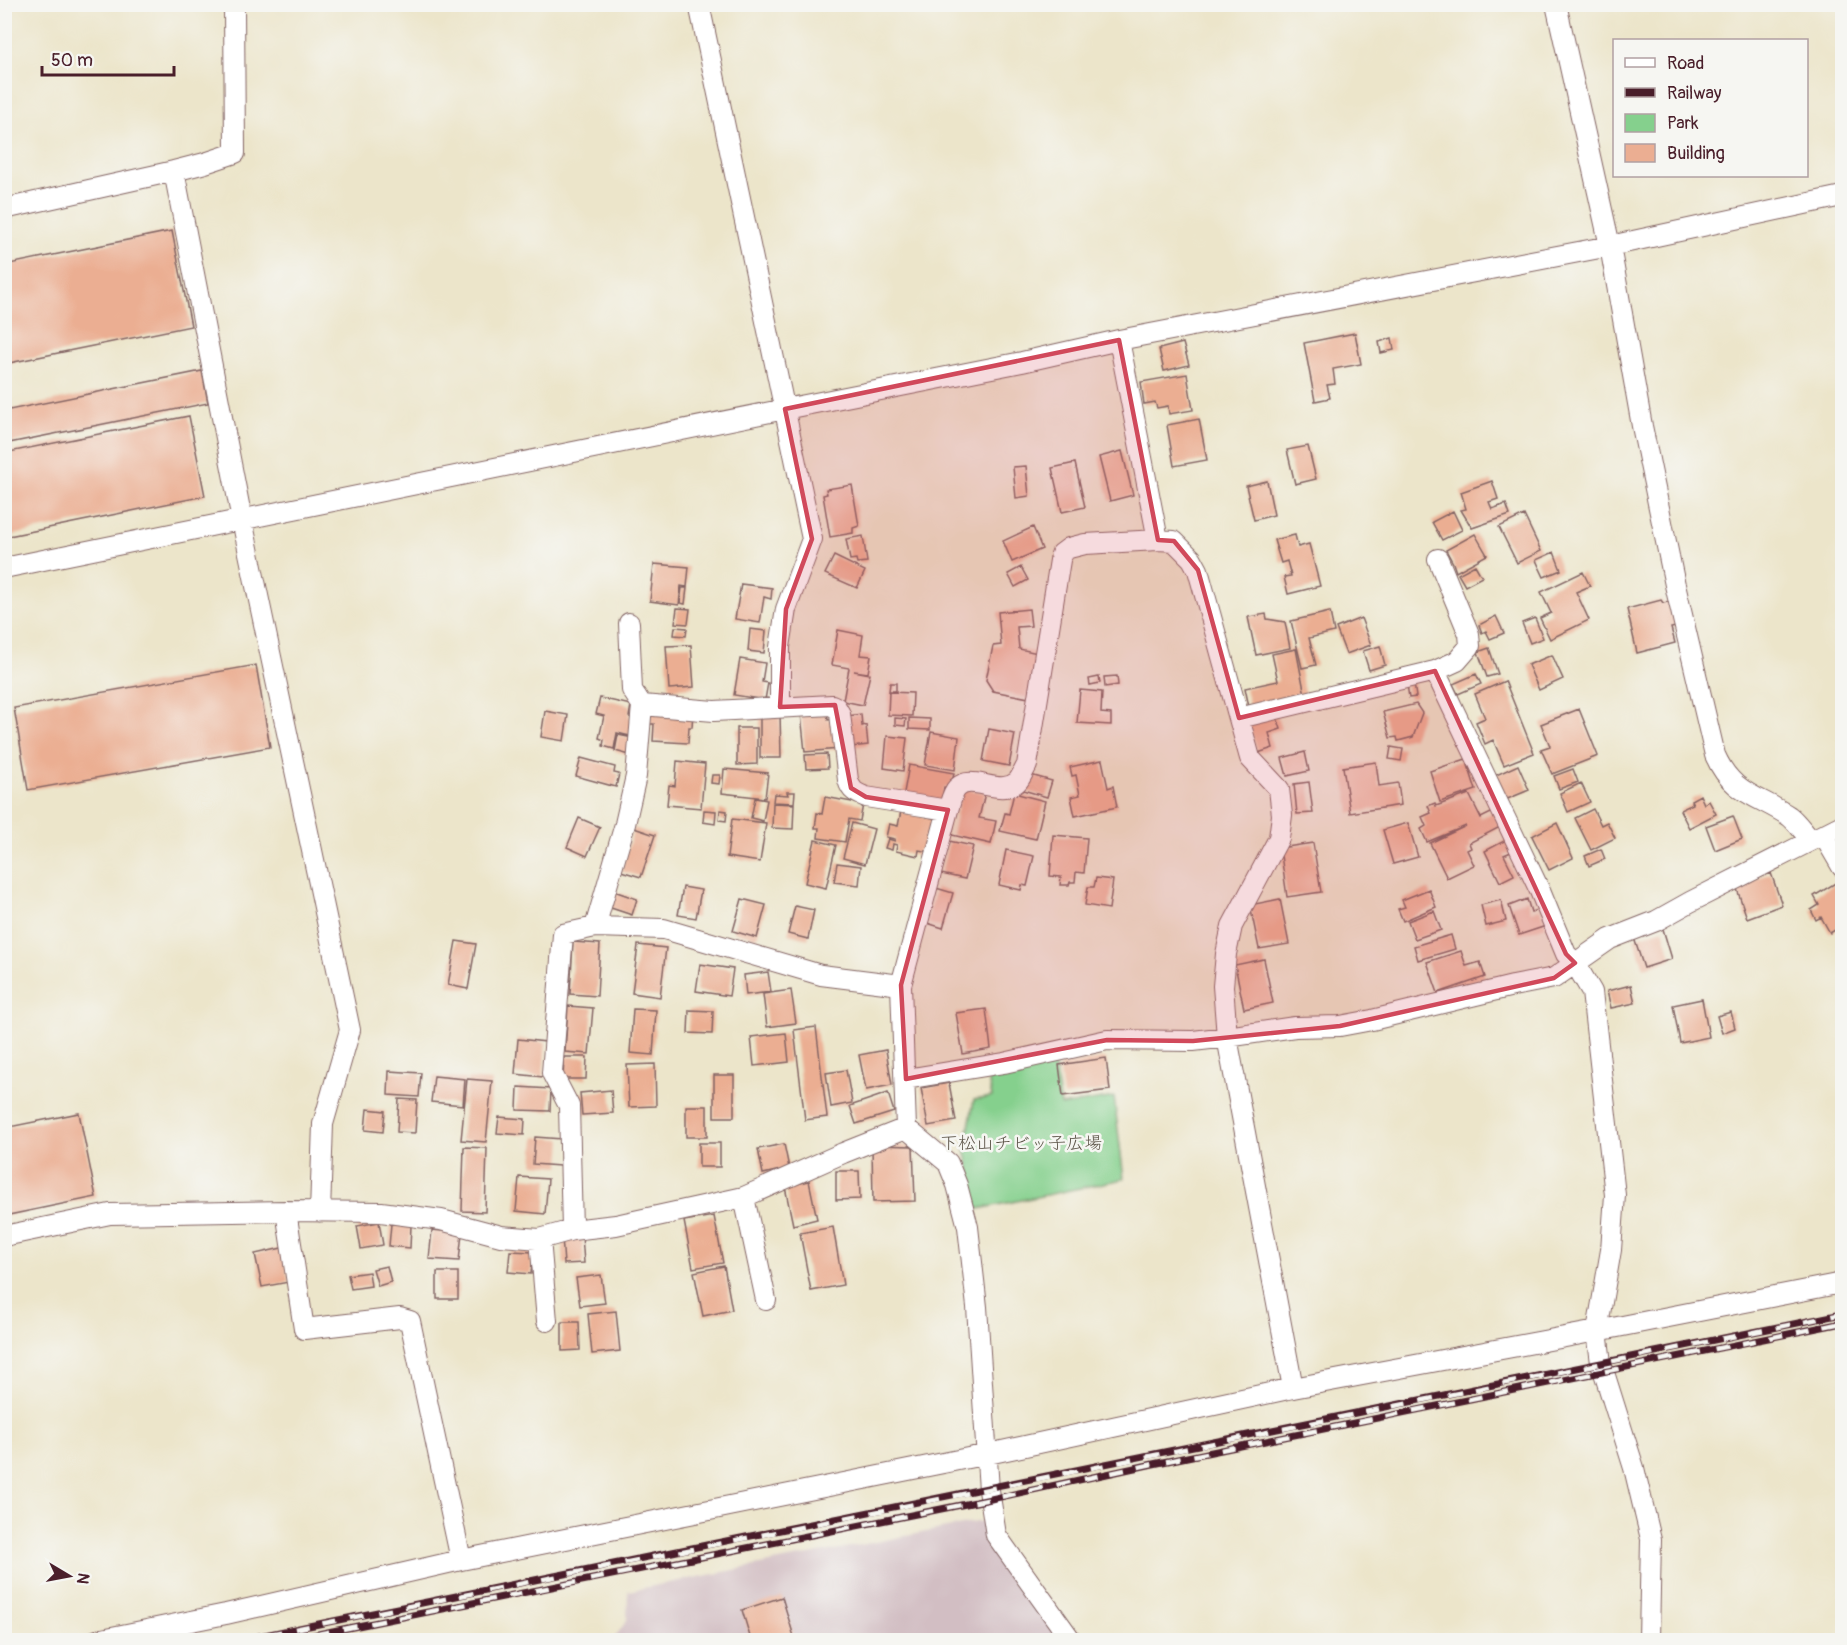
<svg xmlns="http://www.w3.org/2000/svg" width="1847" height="1645" font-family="Pangolin,'Klee One',sans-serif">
  <rect width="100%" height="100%" fill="#f6f6f2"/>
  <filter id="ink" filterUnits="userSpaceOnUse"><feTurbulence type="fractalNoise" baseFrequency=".0167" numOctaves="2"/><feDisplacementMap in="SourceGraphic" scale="12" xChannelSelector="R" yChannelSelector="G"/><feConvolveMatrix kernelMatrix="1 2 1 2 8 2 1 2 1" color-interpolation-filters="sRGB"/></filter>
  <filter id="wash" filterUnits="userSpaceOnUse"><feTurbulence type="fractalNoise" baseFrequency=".008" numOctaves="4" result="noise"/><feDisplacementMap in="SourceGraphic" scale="24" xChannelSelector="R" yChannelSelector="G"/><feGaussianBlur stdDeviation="1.35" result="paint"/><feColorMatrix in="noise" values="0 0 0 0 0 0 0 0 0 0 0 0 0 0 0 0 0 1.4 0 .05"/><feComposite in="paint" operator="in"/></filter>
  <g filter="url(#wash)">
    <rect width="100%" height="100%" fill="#ece5ca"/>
    <path fill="#d2bec3" d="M982 1521 1066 1640H613L627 1620 628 1591Z"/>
    <path fill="#85d08d" stroke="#68785c" stroke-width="1.5" d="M1053 1059 1061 1106 1114 1097 1124 1179 978 1209 965 1148 974 1100 992 1097 987 1074Z"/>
    <g id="blocks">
      <path fill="#ebae92" d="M172 231 191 326 4 364V265Z
        M1355 333 1361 364 1333 369 1335 384 1327 385 1330 398 1315 401 1304 343Z
        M1392 338 1394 350 1381 353 1379 342Z
        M1183 343 1189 365 1164 371 1159 349Z
        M202 371 208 403 4 444V411Z
        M1187 374 1193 410 1169 414 1168 406 1157 408 1155 402 1144 404 1141 382Z
        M189 416 205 496 4 537V453Z
        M1199 419 1207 460 1174 466 1167 425Z
        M1308 446 1316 479 1295 484 1287 450Z
        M1122 451 1133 495 1110 501 1099 457Z
        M1075 463 1085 507 1062 512 1052 468Z
        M1026 466 1029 496 1016 498 1013 467Z
        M1267 481 1274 515 1254 520 1246 486Z
        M1492 481 1498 499 1489 502 1492 509 1506 504 1510 515 1472 528 1461 510 1466 509 1461 492Z
        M852 485 859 526 853 528V533L830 537 823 495 827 494 826 489Z
        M1453 511 1462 530 1442 540 1432 522Z
        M1524 515 1541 551 1517 563 1499 527Z
        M1033 527 1042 549 1012 562 1003 541Z
        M1475 534 1487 555 1456 572 1453 563 1446 550Z
        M1295 535 1298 547 1309 544 1320 586 1288 594 1284 577 1291 576 1287 561 1281 563 1274 540Z
        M863 536 867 562 857 563 856 559 850 560 846 539Z
        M1554 552 1561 570 1544 577 1536 560Z
        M834 556 865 571 857 588 825 574Z
        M654 564 689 567 687 587 681 586 679 605 650 601Z
        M1475 565 1482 577 1465 586 1458 574Z
        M1021 567 1028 580 1015 587 1008 574Z
        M1583 572 1590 586 1576 592 1589 620 1550 639 1540 618 1551 613 1541 592Z
        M741 584 772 588 771 599 764 597 760 623 735 619Z
        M682 588H687L685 604 680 603Z
        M1661 600 1663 603 1674 601 1680 626 1671 628 1675 643 1637 653 1627 609Z
        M677 608 690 609 688 624 675 623Z
        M1029 609 1031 626 1017 627 1019 649 1038 653 1029 698 993 691 986 680 993 646 1001 645 998 612Z
        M1330 612 1334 632 1309 638 1316 665 1302 668 1291 621Z
        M1266 614 1267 619 1285 622 1290 648 1256 655 1248 617Z
        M1496 616 1504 633 1490 639 1486 631 1482 633 1479 625Z
        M1361 618 1371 645 1346 654 1336 628Z
        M1535 618 1543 638 1530 643 1522 623Z
        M675 627 687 628 686 636 674 635Z
        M750 629 766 631 764 653 748 651Z
        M838 630 863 635 860 655 871 656 868 673 854 671 870 674 863 705 843 701 849 668 832 665Z
        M691 645 694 687 669 689 666 646Z
        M1380 646 1385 665 1369 670 1363 651Z
        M1489 648 1498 674 1487 677 1478 652Z
        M1296 649 1305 695 1249 707 1245 688 1278 681 1272 654Z
        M1552 655 1563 679 1539 690 1528 665Z
        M740 659 765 663 762 682 768 683 765 700 734 695Z
        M256 665 270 747 28 790 14 708Z
        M1476 674 1481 684 1458 694 1453 684Z
        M1117 676 1118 685 1105 687 1104 677Z
        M1099 677 1100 683 1090 685 1089 679Z
        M1505 681 1534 753 1504 765 1493 740 1485 744 1476 722 1485 718 1475 694Z
        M890 683H896V691H889Z
        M1414 683 1416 697 1409 698 1407 684Z
        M1080 690 1102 692 1101 713 1111 714V725L1077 723Z
        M889 692 913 693 912 716 888 715Z
        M600 698 631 705 629 717 634 718 630 736 617 733 614 749 603 746 604 740 599 738 604 716 596 714Z
        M1416 704 1422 713 1413 737 1398 741 1397 737 1390 738 1383 712Z
        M651 708 693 711 692 727H689L688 743 653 741 654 724H650Z
        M1579 709 1598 756 1552 774 1541 749 1550 746 1541 724Z
        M545 711 568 715 564 741 541 737Z
        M827 712 828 720 836 719 839 749 805 752 801 714Z
        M760 713H780L781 758H760Z
        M861 714 862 726 866 725 868 745 851 747 848 716Z
        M1276 714 1281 729 1269 733 1273 748 1258 753 1248 723Z
        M895 718 906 719 905 726 895 725Z
        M909 718 930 719V730L909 729Z
        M737 728H757V764L737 765Z
        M989 729 1015 734 1009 766 983 761Z
        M931 732 959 737 955 770 925 765Z
        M618 735 633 738 630 755 615 751Z
        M887 736 907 738 903 771 884 768Z
        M1391 747 1403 749 1401 761 1389 759Z
        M1305 752 1309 771 1287 776 1282 758Z
        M827 754 828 768 806 769 805 755Z
        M581 758 615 767 614 773 619 774 616 787 576 776Z
        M1466 759 1476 790 1440 802 1430 771Z
        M1102 760 1108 788 1113 786 1117 807 1075 816 1071 797 1080 795 1076 775 1072 776 1070 767Z
        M677 761 705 764 701 808 667 805 669 785 675 786Z
        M1376 762 1379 786 1398 783 1401 805 1350 813 1343 767Z
        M909 765 954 773 951 788 944 787 941 805 903 798Z
        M1518 765 1529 790 1505 800 1494 776Z
        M724 769 768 773 765 798 722 793Z
        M1573 769 1578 782 1559 789 1554 776Z
        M1027 774 1052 781 1047 797 1023 790Z
        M712 775H720L719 784 711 783Z
        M1309 782 1313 813 1297 814 1294 784Z
        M1581 783 1590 802 1568 812 1560 793Z
        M962 788 985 793 979 818 996 821 991 844 952 835Z
        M787 792H795L794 803 773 802 774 794 788 795Z
        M1014 793 1045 801 1036 839 1000 831 1005 813 1009 814Z
        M1469 794 1481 818 1493 812 1500 827 1469 843 1471 848 1467 850 1474 865 1447 878 1430 843 1466 826 1427 842 1421 829 1426 826 1422 817 1431 813 1428 806 1435 803 1436 806Z
        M1700 795 1704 804 1709 801 1716 814 1689 828 1680 810 1693 804 1691 800Z
        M825 797 863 804 860 821 849 819 845 842 818 838 819 828H815L817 813 822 814Z
        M755 798 767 800 763 821 751 818Z
        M773 803 794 804 793 829 772 828Z
        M1593 809 1601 825 1607 822 1615 838 1591 850 1575 818Z
        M704 810 716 811 715 824 703 822Z
        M720 810 727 811 726 821 719 820Z
        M901 811 937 819 930 852 919 850 918 856 896 851 897 845 893 844 892 850 885 848 888 839 895 841V839L886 837 889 824 898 826Z
        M1733 816 1742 839 1715 850 1706 826Z
        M579 818 600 827 587 856 567 847Z
        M732 819 766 823 760 862 727 857Z
        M852 823 874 829 865 864 843 858Z
        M1408 823 1418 857 1393 864 1383 830Z
        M1557 823 1573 858 1549 870 1532 836Z
        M634 828 655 835 641 877 621 871Z
        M1053 835 1087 838 1084 873 1076 872 1075 882H1070L1069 885H1060L1061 877 1050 876Z
        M815 840 836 845 826 888 805 883Z
        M1506 840 1511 852 1504 855 1514 875 1500 882 1485 851Z
        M949 841 973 846 965 879 941 874Z
        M1313 843 1321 892 1287 897 1280 848Z
        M1601 849 1605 859 1589 866 1585 856Z
        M1006 850 1034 856 1027 886 1022 885 1021 890 999 885Z
        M837 863 861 866 859 885 834 882Z
        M1771 873 1782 905 1747 918 1736 886Z
        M1096 878 1113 880 1109 909 1085 905 1088 887H1094Z
        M1837 882 1842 891V926L1830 933 1821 917 1816 920 1811 910 1819 905 1814 896Z
        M683 887 701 890 696 918 678 915Z
        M936 888 953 893 943 928 927 923Z
        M1429 889 1436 907 1403 921 1398 909 1405 907 1402 900Z
        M614 891 637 899 632 915 608 907Z
        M742 899 766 905 757 938 733 931Z
        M1280 899 1289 944 1259 949 1250 905Z
        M1527 899 1531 912 1540 909 1546 926 1519 935 1509 906Z
        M1501 900 1506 921 1486 926 1481 905Z
        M795 906 814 910 808 939 788 934Z
        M1434 911 1441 930 1415 939 1408 921Z
        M1663 929 1672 959 1644 968 1634 938Z
        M1451 935 1455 949 1418 960 1414 946Z
        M456 941 476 944 468 989 448 985Z
        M573 942 600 944 597 996 570 994Z
        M638 945 666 948 660 997 632 993Z
        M1461 951 1466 966 1480 962 1485 977 1438 993 1427 962Z
        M1264 959 1273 1003 1244 1009 1235 965Z
        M700 964 733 969 729 996 696 991Z
        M768 972 771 992 746 995 744 975Z
        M1631 985 1635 1003 1611 1008 1607 991Z
        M791 990 796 1023 767 1027 763 994Z
        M1702 999 1709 1037 1680 1043 1673 1005Z
        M568 1006 593 1008 589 1054 565 1052Z
        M633 1009 656 1010 653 1055 630 1053Z
        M986 1009 991 1049 963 1054 956 1013Z
        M689 1010 713 1011 712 1034 688 1033Z
        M1731 1012 1735 1028 1722 1033 1717 1016Z
        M816 1027 827 1117 805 1120 794 1030Z
        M786 1033 789 1062 754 1066 751 1037Z
        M518 1039 546 1042 543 1077 515 1074Z
        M886 1050 892 1085 866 1090 859 1055Z
        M564 1057H587L586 1079H563Z
        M1106 1058 1110 1090 1063 1096 1059 1065Z
        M655 1064 656 1106 629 1107 627 1065Z
        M846 1070 852 1103 831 1107 826 1073Z
        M389 1071 421 1073 419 1097 388 1095Z
        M714 1075H734V1117H714Z
        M434 1076 465 1079 463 1105 431 1102Z
        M467 1079 492 1081 486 1142 461 1140Z
        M949 1083 956 1121 928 1126 921 1088Z
        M518 1087 551 1089 550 1111 517 1110Z
        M611 1090 613 1113 582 1115 580 1093Z
        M888 1093 894 1112 856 1124 850 1106Z
        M399 1099 417 1100 415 1133 397 1132Z
        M686 1106H707V1137H686Z
        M367 1109 385 1111 383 1132 365 1130Z
        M79 1113 96 1197 4 1216V1128Z
        M499 1117 525 1119 524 1135 497 1133Z
        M535 1137 562 1139 560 1166 533 1164Z
        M699 1143H720V1167H699Z
        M784 1144 789 1168 763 1174 758 1149Z
        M872 1145 913 1146 915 1201 873 1202Z
        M464 1147 487 1148 485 1212 462 1211Z
        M836 1171H859L860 1199 836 1200Z
        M519 1177 548 1179 545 1214 516 1211Z
        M809 1181 817 1219 793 1225 785 1187Z
        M714 1216 723 1263 693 1268 684 1221Z
        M379 1222 383 1245 361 1249 357 1226Z
        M391 1224 411 1225 410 1248 389 1246Z
        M833 1227 843 1285 811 1291 800 1233Z
        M432 1230 462 1233 459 1261 429 1259Z
        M582 1236 584 1263 564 1264 562 1237Z
        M282 1248 289 1282 262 1287 255 1254Z
        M510 1251 533 1252 531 1274 508 1272Z
        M387 1266 391 1282 378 1286 373 1269Z
        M724 1266 732 1310 703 1316 694 1272Z
        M369 1272 371 1286 351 1289 348 1275Z
        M437 1272H458V1299H437Z
        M601 1275 605 1303 580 1306 576 1278Z
        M616 1311 620 1351 592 1354 588 1314Z
        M562 1322H579L580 1350 562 1351Z
        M782 1597 795 1640H751L742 1610Z"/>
    </g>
  </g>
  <g filter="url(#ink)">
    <use href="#blocks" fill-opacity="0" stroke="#836463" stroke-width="1.5"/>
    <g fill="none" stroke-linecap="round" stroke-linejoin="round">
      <g stroke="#836463" stroke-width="22">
        <path id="minor" d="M699 4 812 539 786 609 780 647V707
          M1556 4 1610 246 1642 426 1675 585 1715 755C1732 794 1757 795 1789 816 1797 822 1804 833 1811 840
          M174 171 205 163 235 153 234 4
          M4 209 174 171 242 520 350 1030 323 1124 320 1212
          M1158 540 1174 541 1192 559 1198 570 1250 758 1279 789 1282 815 1279 838 1232 926 1226 954 1223 986 1227 1037 1293 1388
          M4 568 785 409 1022 362 1119 340 1610 246 1842 196
          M629 623 632 690 642 705 714 711 832 705 836 707 840 714 848 780C851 791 856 793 866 797L948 810
          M1435 671 1540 891 1566 954 1575 963 1592 992 1615 1195 1611 1250 1597 1331 1601 1363 1634 1468 1651 1539 1649 1640
          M1239 718 1435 671 1457 661 1470 646 1469 634 1438 559
          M1824 836 1842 867
          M595 927 625 824 636 776 642 705
          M906 1079 1004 1063 1107 1040 1193 1041 1227 1037 1295 1027 1340 1026 1372 1020 1513 986 1554 978 1610 939 1656 921 1690 902 1842 825
          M744 1197 766 1300
          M286 1211 304 1329 400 1318 410 1321 461 1560
          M572 1230 569 1106 552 1073 563 934 595 927 664 929 821 975 901 985
          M4 1236 110 1214 286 1211 381 1212 441 1220 501 1236 540 1239 572 1230 616 1225 744 1197 843 1153 906 1128
          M540 1239 547 1321
          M97 1640 226 1614 461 1560 988 1454 1293 1388 1597 1331 1842 1283
          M1071 1640 996 1535 989 1490 977 1307 968 1227 957 1185 948 1163 906 1128 901 985 948 810C950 804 952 793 957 788 972 773 999 797 1017 782 1021 778 1024 770 1027 765L1061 554 1069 548 1085 544 1158 540 1119 340"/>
      </g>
      <use href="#minor" stroke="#fff" stroke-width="20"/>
      <g stroke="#4a1f2b" stroke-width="7">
        <path id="rail" d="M240 1640C775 1533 1309 1424 1842 1314
          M288 1640 991 1499 1153 1464 1842 1323"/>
      </g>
      <use href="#rail" stroke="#f6f6f2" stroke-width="4.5" stroke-dasharray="14" stroke-linecap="butt"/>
    </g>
  </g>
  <path fill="#d1495b" fill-opacity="0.2" stroke="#d1495b" stroke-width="4.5" stroke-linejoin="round" d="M1119 340 1158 540 1174 541 1198 570 1239 718 1435 671 1566 954 1575 963 1554 978 1340 1026 1193 1041 1107 1040 906 1079 901 985 948 810 866 797 851 788 835 705 780 707 786 609 812 539 785 409Z"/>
  <g text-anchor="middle" stroke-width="5" stroke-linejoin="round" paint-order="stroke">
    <g font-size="18" fill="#5c5448" stroke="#f6f6f2">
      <text x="1021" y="1149">下松山チビッ子広場</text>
    </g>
  </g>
  <rect width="1847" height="1645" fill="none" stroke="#f6f6f2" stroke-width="24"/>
  <rect x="1613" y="39" width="195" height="138" fill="#f6f6f2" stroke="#b1a0a2" stroke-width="1.5"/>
  <rect x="1625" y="58" width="30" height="9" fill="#ffffff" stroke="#b1a0a2" stroke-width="1.5"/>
  <text x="1667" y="69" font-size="18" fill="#4a1f2b">Road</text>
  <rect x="1625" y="88" width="30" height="9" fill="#4a1f2b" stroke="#b1a0a2" stroke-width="1.5"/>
  <text x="1667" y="99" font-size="18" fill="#4a1f2b">Railway</text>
  <rect x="1625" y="114" width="30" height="18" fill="#85d08d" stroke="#b1a0a2" stroke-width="1.5"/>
  <text x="1667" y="129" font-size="18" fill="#4a1f2b">Park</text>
  <rect x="1625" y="144" width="30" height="18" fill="#ebae92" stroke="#b1a0a2" stroke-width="1.5"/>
  <text x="1667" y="159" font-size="18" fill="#4a1f2b">Building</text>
  <g transform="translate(69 1576) rotate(100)" stroke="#f6f6f2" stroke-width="4.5" paint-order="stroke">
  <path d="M0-4.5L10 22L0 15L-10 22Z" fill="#4a1f2b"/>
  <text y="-9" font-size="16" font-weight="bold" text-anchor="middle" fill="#4a1f2b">N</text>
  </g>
  <path d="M42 66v9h132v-9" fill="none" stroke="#4a1f2b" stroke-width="3"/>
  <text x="51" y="66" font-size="18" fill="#4a1f2b" stroke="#f6f6f2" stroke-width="4.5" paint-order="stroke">50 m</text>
</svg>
